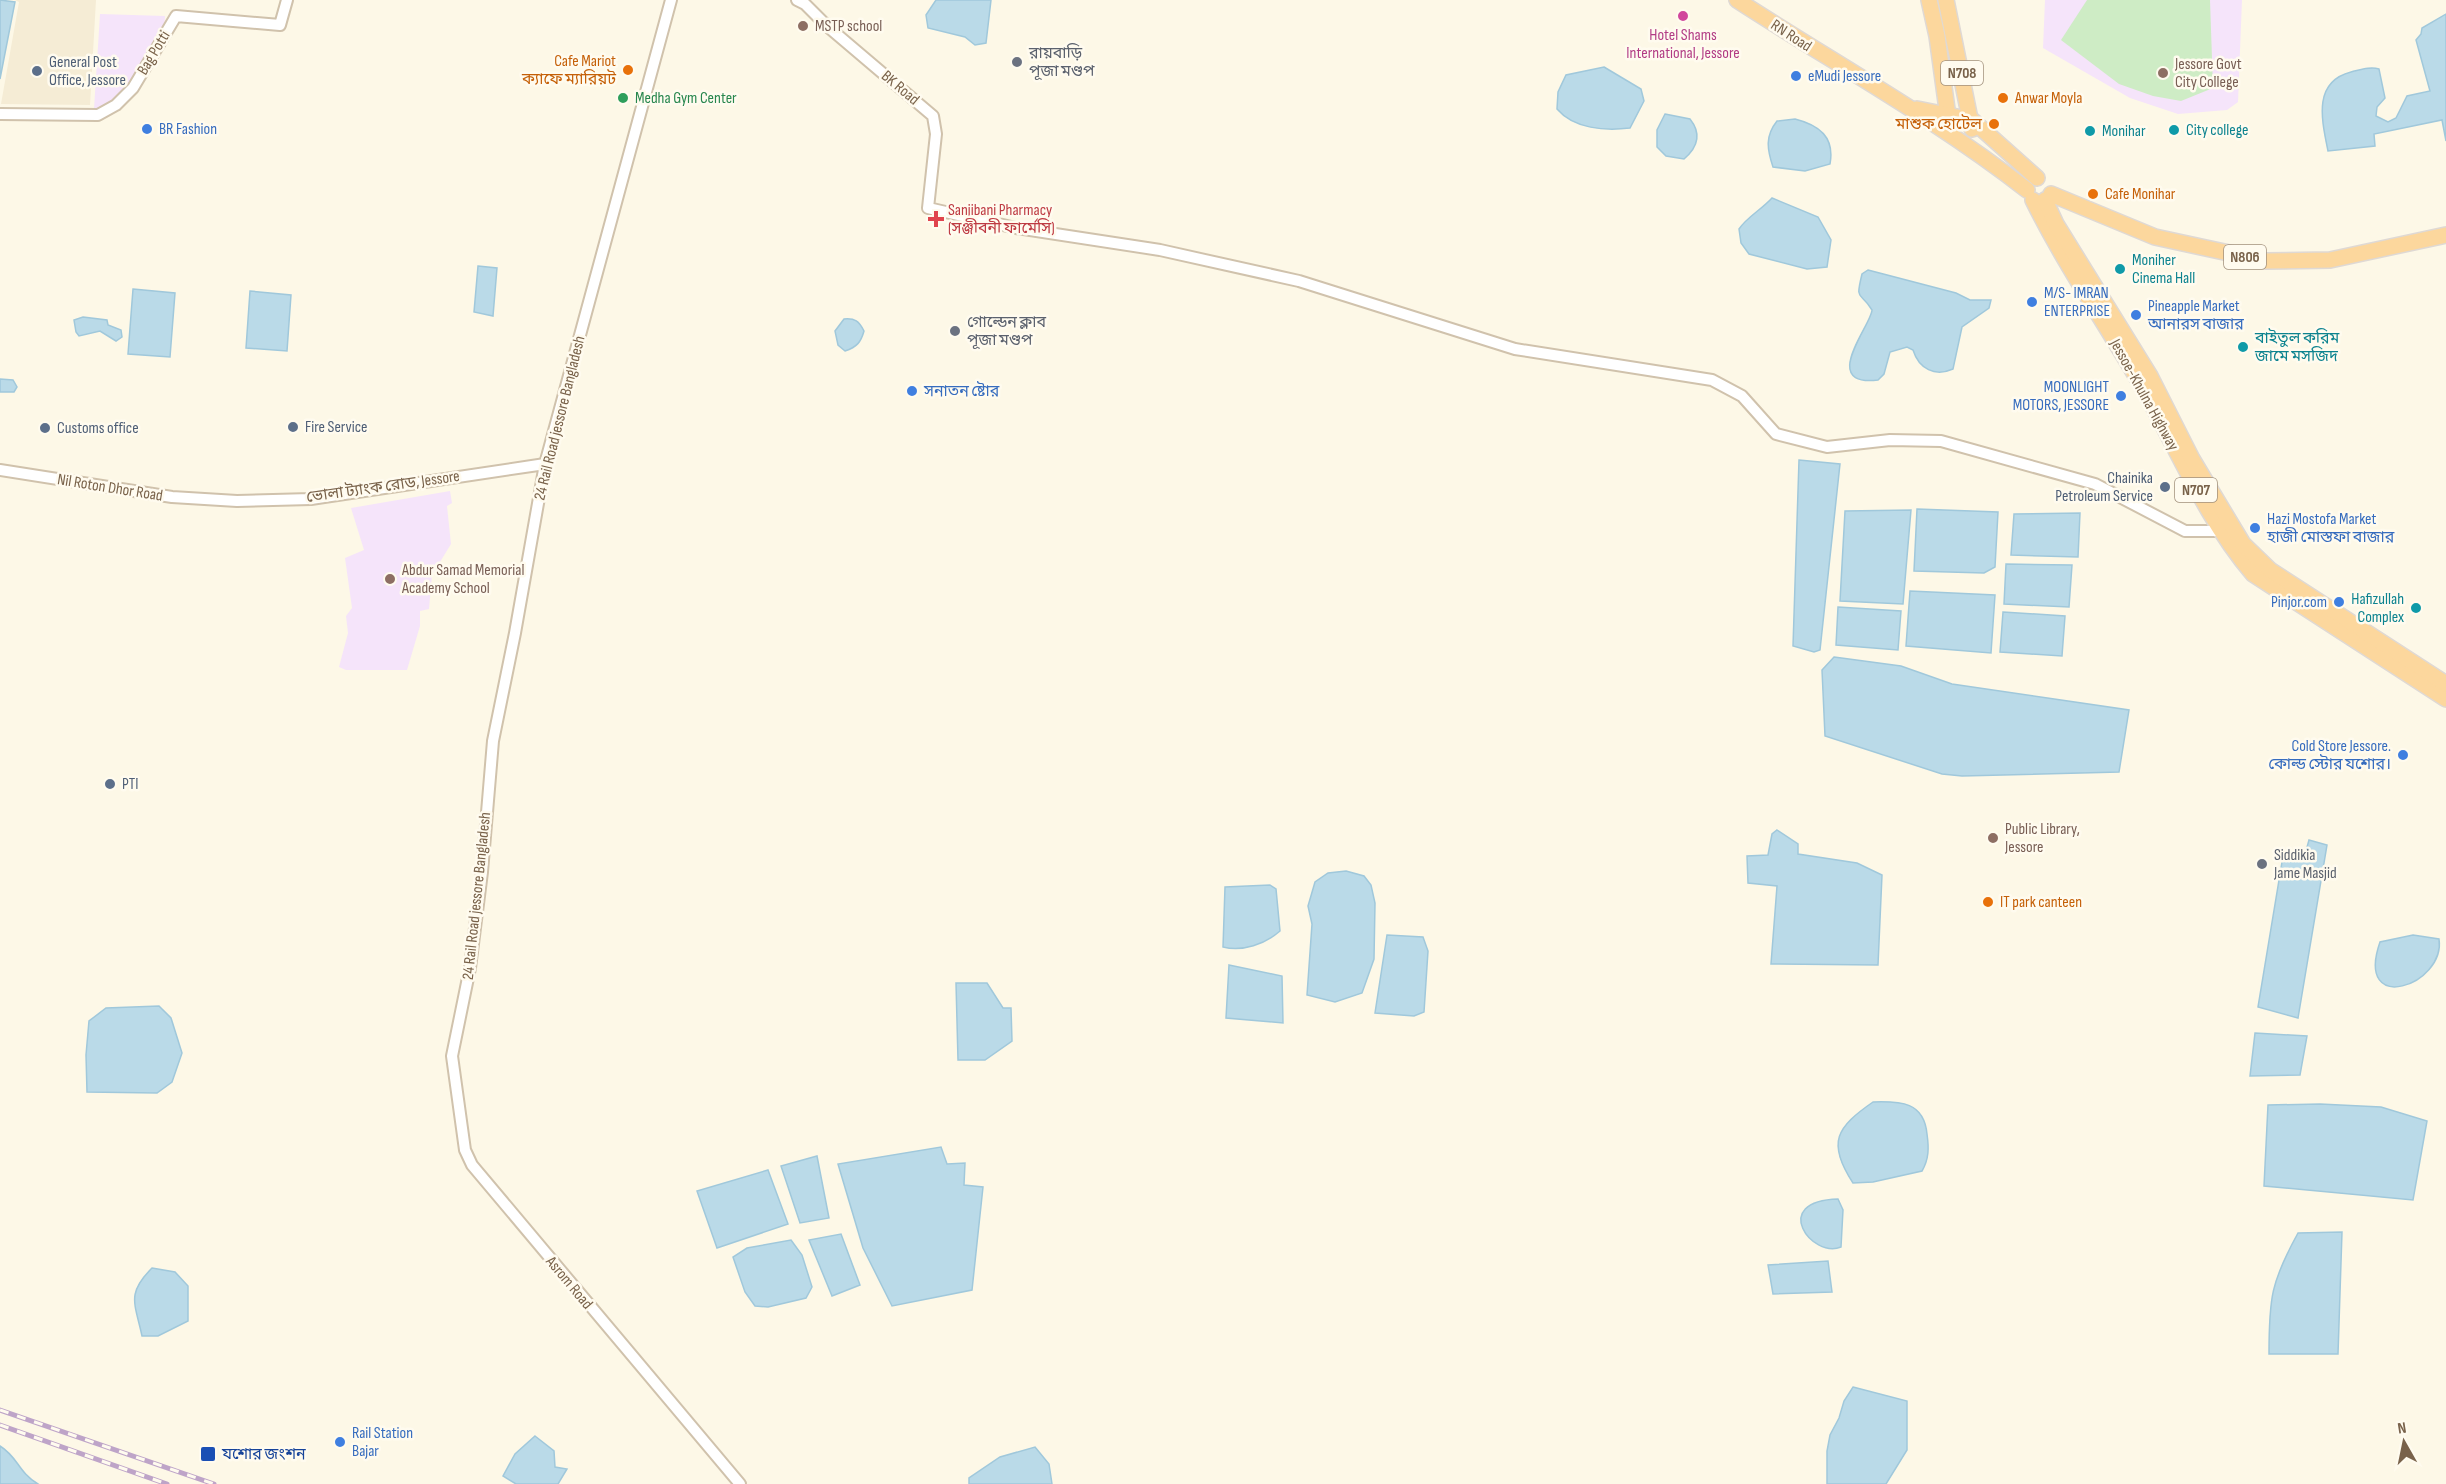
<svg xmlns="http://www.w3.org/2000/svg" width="2446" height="1484" font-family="'Sofia Sans Condensed','Noto Sans Bengali',sans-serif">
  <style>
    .residential { fill: #f5ecd5 }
    .education { fill: #f5e4fa }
    .green { fill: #ceecc5 }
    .water { fill: #badae8; stroke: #a0c8db; stroke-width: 1.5 }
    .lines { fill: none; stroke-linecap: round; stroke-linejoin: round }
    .tertiary-casing { stroke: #d0c2ac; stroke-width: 14 }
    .trunk-casing { stroke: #dfd9d4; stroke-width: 18 }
    .tertiary { stroke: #fff; stroke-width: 10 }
    .trunk { stroke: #fcd79d; stroke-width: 15 }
    .rail-casing { stroke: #bea4c8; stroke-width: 5 }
    .rail { stroke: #fffbef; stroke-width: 3; stroke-dasharray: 9; stroke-linecap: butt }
    .hotel-dot { fill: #d1479c; stroke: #fffbef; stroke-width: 2 }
    .education-dot { fill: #8d6e63; stroke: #fffbef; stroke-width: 2 }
    .worship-dot { fill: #6b7280; stroke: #fffbef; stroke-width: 2 }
    .food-dot { fill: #e8710a; stroke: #fffbef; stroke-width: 2 }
    .service-dot { fill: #5c6f8a; stroke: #fffbef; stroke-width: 2 }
    .shop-dot { fill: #3f7fe0; stroke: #fffbef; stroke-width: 2 }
    .leisure-dot { fill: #2e9e5b; stroke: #fffbef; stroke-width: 2 }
    .culture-dot { fill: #0f9aa8; stroke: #fffbef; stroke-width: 2 }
    .health-dot { fill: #e0444e; stroke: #fffbef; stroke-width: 2 }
    .transit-dot { fill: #1a4fb4; stroke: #fffbef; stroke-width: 2 }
    .labels { text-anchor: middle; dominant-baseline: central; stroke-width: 5; stroke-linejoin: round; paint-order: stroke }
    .shield { fill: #fffbef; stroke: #a1907c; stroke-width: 1.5 }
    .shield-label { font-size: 15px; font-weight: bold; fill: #79624a }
    .education-label { font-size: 16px; fill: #785e54; stroke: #fffbef; text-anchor: start }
    .hotel-label { font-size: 16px; fill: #b23c85; stroke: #fffbef }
    .street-label { font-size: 16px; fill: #79624a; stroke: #fffbef }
    .worship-label { font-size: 16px; fill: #5b616d; stroke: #fffbef; text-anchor: start }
    .food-label { font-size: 16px; fill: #c56008; stroke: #fffbef; text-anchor: start }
    .service-label { font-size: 16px; fill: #4e5e75; stroke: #fffbef; text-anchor: start }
    .shop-label { font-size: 16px; fill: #366cbe; stroke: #fffbef; text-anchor: start }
    .leisure-label { font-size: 16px; fill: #27864d; stroke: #fffbef; text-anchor: start }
    .culture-label { font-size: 16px; fill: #0d838f; stroke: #fffbef; text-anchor: start }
    .health-label { font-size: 16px; fill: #be3a42; stroke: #fffbef; text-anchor: start }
    .transit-label { font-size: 16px; fill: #164399; stroke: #fffbef; text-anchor: start }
  </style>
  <rect width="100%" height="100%" fill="#fdf8e7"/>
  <path class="residential" d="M15,0H96L90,105L1,104L19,2Z"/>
  <g class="education">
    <path d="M2045,0H2242L2238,102L2227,110L2178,114L2130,98L2043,48Z"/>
    <path d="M100,14L165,16L164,32L130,86L109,106L94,109Z"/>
    <path d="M450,491L452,503L447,506L451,544L432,575L429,609L420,611V626L407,670H346L339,667L348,633L346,616L352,608L345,558L364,550L351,508Z"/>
  </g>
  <path class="green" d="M2087,0H2210L2213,88L2181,101L2153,96L2119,84L2061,40Z"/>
  <g class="water">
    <path d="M0,0L15,2L0,79Z"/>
    <path d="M936,0H991L986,43L975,45L965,37L928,28L926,15Z"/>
    <path d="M2446,14V141L2442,120L2374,134L2375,146L2328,151C2322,121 2312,82 2351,72C2360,70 2370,66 2379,69L2385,98L2377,107L2376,116L2388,122L2396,118L2407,96L2430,91L2416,40L2421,34L2422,28Z"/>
    <path d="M1604,67L1641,89L1644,101L1630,128C1605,131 1574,129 1557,109L1558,92L1566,75Z"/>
    <path d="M1665,114L1690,119C1702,134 1698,147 1684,159L1666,156L1657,147V130Z"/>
    <path d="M1795,119C1819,125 1835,137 1830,164L1805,171L1773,167C1767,149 1765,136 1777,121Z"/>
    <path d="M1772,198L1818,217L1831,240L1827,267L1807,269L1749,254L1741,243L1739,229C1747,217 1761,210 1772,198Z"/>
    <path d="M478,266L497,268L493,316L474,312Z"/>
    <path d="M1868,270L1956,293L1970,300H1991L1989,308L1962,327L1953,369C1935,377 1919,369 1913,350L1907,347L1890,352L1884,374L1878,380C1818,387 1872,324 1872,310C1860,290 1855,303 1862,274Z"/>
    <path d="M133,289L175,293L170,357L128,354Z"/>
    <path d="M250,291L291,295L287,351L246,348Z"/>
    <path d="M83,317L107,320L108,325L121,330L122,337L116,341L100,331L79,336L76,332L74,320Z"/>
    <path d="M844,319C855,318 859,321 864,331C861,342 857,347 845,351L838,345L835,331Z"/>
    <path d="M0,379L13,380L17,387L14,392H0Z"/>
    <path d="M1799,460L1840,464L1820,650L1814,652L1793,646Z"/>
    <path d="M1917,509L1998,512L1995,567L1984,573L1914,571Z"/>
    <path d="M1911,510L1903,604L1840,601L1845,511Z"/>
    <path d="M2080,513L2078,557L2011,555L2014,514Z"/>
    <path d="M2006,564L2072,565L2069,607L2004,604Z"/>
    <path d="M1910,591L1995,595L1991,653L1906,646Z"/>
    <path d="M1838,607L1901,611L1898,650L1836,645Z"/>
    <path d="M2003,612L2065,616L2062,656L2000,652Z"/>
    <path d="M1834,657L1901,666L1952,684L2129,710L2119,772L1962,776L1942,774L1825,736L1822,670Z"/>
    <path d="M1777,830L1798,844V854L1857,863L1882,875L1878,965L1771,964L1777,886L1748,883L1747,856L1768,855L1772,834Z"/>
    <path d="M2309,840L2327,845L2298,1018L2258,1007L2283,856L2304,858Z"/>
    <path d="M1346,871L1364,876L1371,885L1375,903L1374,959L1362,993L1335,1002L1307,995L1312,924L1308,906L1315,882L1328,873Z"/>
    <path d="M1270,885L1276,889L1280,931C1265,944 1243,952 1223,947L1225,887Z"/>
    <path d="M1387,935L1423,937L1428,951L1424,1012L1414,1016L1375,1013Z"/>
    <path d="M2413,935L2439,939C2446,985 2354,1017 2380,942Z"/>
    <path d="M1229,965L1282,976L1283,1023L1226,1018Z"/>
    <path d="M956,983H987L1003,1008H1011L1012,1041L985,1060H958Z"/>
    <path d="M159,1006L171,1018L182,1053L172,1082L157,1093L87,1092L86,1055L89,1021L106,1008Z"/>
    <path d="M2255,1033L2307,1036L2300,1075L2250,1076Z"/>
    <path d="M1873,1102C1901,1101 1924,1102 1927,1134C1929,1148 1929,1159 1922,1171L1873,1182L1853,1183C1826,1142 1837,1127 1873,1102Z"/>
    <path d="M2320,1104L2381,1107L2427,1121L2413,1200L2264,1186L2268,1105Z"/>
    <path d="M941,1147L947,1164L965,1163L964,1185L983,1187L972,1290L892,1306L863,1248L838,1164Z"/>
    <path d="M817,1156L829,1218L800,1223L781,1166Z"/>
    <path d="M768,1170L788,1224L717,1248L697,1191Z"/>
    <path d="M1838,1199L1843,1210L1841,1247C1812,1259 1769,1201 1838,1199Z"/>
    <path d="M2342,1232L2338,1354H2269C2269,1298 2271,1282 2298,1233Z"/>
    <path d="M841,1234L860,1285L832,1296L809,1240Z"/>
    <path d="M791,1240L802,1255L812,1287L806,1298L768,1307L755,1306L745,1292L733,1257L747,1248Z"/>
    <path d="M1828,1261L1832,1292L1773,1294L1768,1265Z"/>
    <path d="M152,1268L175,1272L188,1286V1321L158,1336H142C135,1303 126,1294 152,1268Z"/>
    <path d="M1853,1387L1907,1401V1450L1886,1484H1827V1451L1830,1435L1839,1418L1844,1401Z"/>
    <path d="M535,1436L554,1451L555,1467L567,1469L558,1484H516L503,1476L515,1454Z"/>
    <path d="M0,1446C18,1457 18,1472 38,1484H0Z"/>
    <path d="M1035,1447L1049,1464L1052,1484H969V1478L1000,1457Z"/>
  </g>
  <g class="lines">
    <g class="tertiary-casing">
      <g id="tertiary">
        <path d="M671,0L545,464L515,633L493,741L482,872L470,968L452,1056L465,1150L472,1165L740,1484"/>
        <path d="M797,0L805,4L827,26L933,116L936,134L928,208L1016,228L1160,250L1299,281L1515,349L1712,380L1742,396L1776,434L1827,447L1890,440L1941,441L2095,484L2185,531H2226"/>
        <path d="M0,114L98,115L116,105L133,88L176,16L280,25L287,0"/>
        <path d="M0,470L172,497L237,501L311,499L545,464"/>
      </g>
    </g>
    <g class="trunk-casing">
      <g id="trunk">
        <path d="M1737,0C1834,63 1936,119 2027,190"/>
        <path d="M1929,0L1937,36L1949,124"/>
        <path d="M1946,0L1972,129"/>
        <path d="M1917,109L1972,120L2037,178"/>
        <path d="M2051,194L2155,237L2266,261L2330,260L2446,235"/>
        <path d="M2033,200C2064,263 2104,321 2139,381C2177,447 2204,516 2253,574L2446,699"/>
        <path d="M2045,200L2056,224L2150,376L2192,459L2243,544L2270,570L2446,684"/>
      </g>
    </g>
    <use href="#tertiary" class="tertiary"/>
    <use href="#trunk" class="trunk"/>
    <g class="rail-casing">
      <g id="rail">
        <path d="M0,1410L214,1484"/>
        <path d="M0,1425L167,1484"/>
      </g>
    </g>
    <use href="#rail" class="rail"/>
  </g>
  <circle class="hotel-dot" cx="1683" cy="16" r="6"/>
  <g class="education-dot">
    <circle cx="803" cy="26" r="6"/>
    <circle cx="2163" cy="73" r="6"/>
    <circle cx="390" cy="579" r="6"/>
    <circle cx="1993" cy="838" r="6"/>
  </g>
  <g class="worship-dot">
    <circle cx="1017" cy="62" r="6"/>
    <circle cx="955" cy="331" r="6"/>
    <circle cx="2262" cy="864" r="6"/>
  </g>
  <g class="food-dot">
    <circle cx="628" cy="70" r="6"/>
    <circle cx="2003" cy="98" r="6"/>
    <circle cx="1994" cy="124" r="6"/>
    <circle cx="2093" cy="194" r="6"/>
    <circle cx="1988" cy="902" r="6"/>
  </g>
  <g class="service-dot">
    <circle cx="37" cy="71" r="6"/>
    <circle cx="293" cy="427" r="6"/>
    <circle cx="45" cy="428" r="6"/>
    <circle cx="2165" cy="487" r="6"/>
    <circle cx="110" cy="784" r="6"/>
  </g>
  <g class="shop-dot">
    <circle cx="1796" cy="76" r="6"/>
    <circle cx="147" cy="129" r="6"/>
    <circle cx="2032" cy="302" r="6"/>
    <circle cx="2136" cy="315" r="6"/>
    <circle cx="912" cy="391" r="6"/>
    <circle cx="2121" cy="396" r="6"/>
    <circle cx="2255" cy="528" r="6"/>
    <circle cx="2339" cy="602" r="6"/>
    <circle cx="2403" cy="755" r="6"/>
    <circle cx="340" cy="1442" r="6"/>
  </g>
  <circle class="leisure-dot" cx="623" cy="98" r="6"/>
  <g class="culture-dot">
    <circle cx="2174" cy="130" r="6"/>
    <circle cx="2090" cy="131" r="6"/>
    <circle cx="2120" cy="269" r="6"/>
    <circle cx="2243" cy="347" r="6"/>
    <circle cx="2416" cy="608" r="6"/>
  </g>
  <path class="health-dot" d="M933 210h6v6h6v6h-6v6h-6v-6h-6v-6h6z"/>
  <rect class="transit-dot" x="200" y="1446" width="16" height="16" rx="3"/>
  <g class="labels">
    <g class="shield">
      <rect x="1941" y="61" width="42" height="24" rx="4.5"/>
      <rect x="2224" y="245" width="42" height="24" rx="4.5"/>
      <rect x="2175" y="478" width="42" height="24" rx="4.5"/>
    </g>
    <g class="shield-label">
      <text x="1962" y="73">N708</text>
      <text x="2245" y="257">N806</text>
      <text x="2196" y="490">N707</text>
    </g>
    <g class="education-label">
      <text x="815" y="26">MSTP school</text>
      <text x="2175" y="64">Jessore Govt<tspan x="2175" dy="18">City College</tspan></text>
      <text x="402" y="570">Abdur Samad Memorial<tspan x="402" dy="18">Academy School</tspan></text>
      <text x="2005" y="829">Public Library,<tspan x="2005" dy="18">Jessore</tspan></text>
    </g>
    <g class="hotel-label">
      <text x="1683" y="35">Hotel Shams<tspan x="1683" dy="18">International, Jessore</tspan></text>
    </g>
    <g class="street-label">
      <text transform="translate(1791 36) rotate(33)">RN Road</text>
      <text transform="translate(154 53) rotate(-59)">Bag Potti</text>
      <text transform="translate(900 88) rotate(40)">BK Road</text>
      <text transform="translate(2144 395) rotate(61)">Jessoe-Khulna Highway</text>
      <text transform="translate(560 418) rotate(-76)">24 Rail Road jessore Bangladesh</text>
      <text transform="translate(383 487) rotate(-8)">ভোলা ট্যাংক রোড, Jessore</text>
      <text transform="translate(110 488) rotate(9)">Nil Roton Dhor Road</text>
      <text transform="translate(477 896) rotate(-84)">24 Rail Road jessore Bangladesh</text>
      <text transform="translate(569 1283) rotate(50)">Asrom Road</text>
    </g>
    <g class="worship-label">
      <text x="1029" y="53">রায়বাড়ি<tspan x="1029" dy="18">পূজা মণ্ডপ</tspan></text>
      <text x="967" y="322">গোল্ডেন ক্লাব<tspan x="967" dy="18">পূজা মণ্ডপ</tspan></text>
      <text x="2274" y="855">Siddikia<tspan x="2274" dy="18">Jame Masjid</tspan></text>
    </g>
    <g class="food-label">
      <text x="616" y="61" text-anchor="end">Cafe Mariot<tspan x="616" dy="18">ক্যাফে ম্যারিয়ট</tspan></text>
      <text x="2015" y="98">Anwar Moyla</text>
      <text x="1982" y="124" text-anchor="end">মাশুক হোটেল</text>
      <text x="2105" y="194">Cafe Monihar</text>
      <text x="2000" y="902">IT park canteen</text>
    </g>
    <g class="service-label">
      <text x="49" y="62">General Post<tspan x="49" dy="18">Office, Jessore</tspan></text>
      <text x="305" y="427">Fire Service</text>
      <text x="57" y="428">Customs office</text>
      <text x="2153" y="478" text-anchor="end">Chainika<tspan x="2153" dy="18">Petroleum Service</tspan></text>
      <text x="122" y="784">PTI</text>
    </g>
    <g class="shop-label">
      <text x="1808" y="76">eMudi Jessore</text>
      <text x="159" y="129">BR Fashion</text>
      <text x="2044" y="293">M/S- IMRAN<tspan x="2044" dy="18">ENTERPRISE</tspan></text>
      <text x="2148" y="306">Pineapple Market<tspan x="2148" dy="18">আনারস বাজার</tspan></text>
      <text x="2109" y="387" text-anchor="end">MOONLIGHT<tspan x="2109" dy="18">MOTORS, JESSORE</tspan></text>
      <text x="924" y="391">সনাতন ষ্টোর</text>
      <text x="2267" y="519">Hazi Mostofa Market<tspan x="2267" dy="18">হাজী মোস্তফা বাজার</tspan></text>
      <text x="2327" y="602" text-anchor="end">Pinjor.com</text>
      <text x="2391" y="746" text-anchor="end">Cold Store Jessore.<tspan x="2391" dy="18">কোল্ড স্টোর যশোর।</tspan></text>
      <text x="352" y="1433">Rail Station<tspan x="352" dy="18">Bajar</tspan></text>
    </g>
    <g class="leisure-label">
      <text x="635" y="98">Medha Gym Center</text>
    </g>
    <g class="culture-label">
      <text x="2186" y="130">City college</text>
      <text x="2102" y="131">Monihar</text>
      <text x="2132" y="260">Moniher<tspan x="2132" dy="18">Cinema Hall</tspan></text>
      <text x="2255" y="338">বাইতুল করিম<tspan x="2255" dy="18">জামে মসজিদ</tspan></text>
      <text x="2404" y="599" text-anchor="end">Hafizullah<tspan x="2404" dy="18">Complex</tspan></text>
    </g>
    <g class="health-label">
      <text x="948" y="210">Sanjibani Pharmacy<tspan x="948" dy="18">(সঞ্জীবনী ফার্মেসি)</tspan></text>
    </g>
    <g class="transit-label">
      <text x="222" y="1454">যশোর জংশন</text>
    </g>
  </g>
  <g transform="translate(2404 1442) rotate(351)" stroke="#fffbef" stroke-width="4.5" paint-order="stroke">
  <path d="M0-4.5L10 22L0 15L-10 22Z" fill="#79624a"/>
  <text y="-9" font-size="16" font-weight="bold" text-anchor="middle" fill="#79624a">N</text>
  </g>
</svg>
